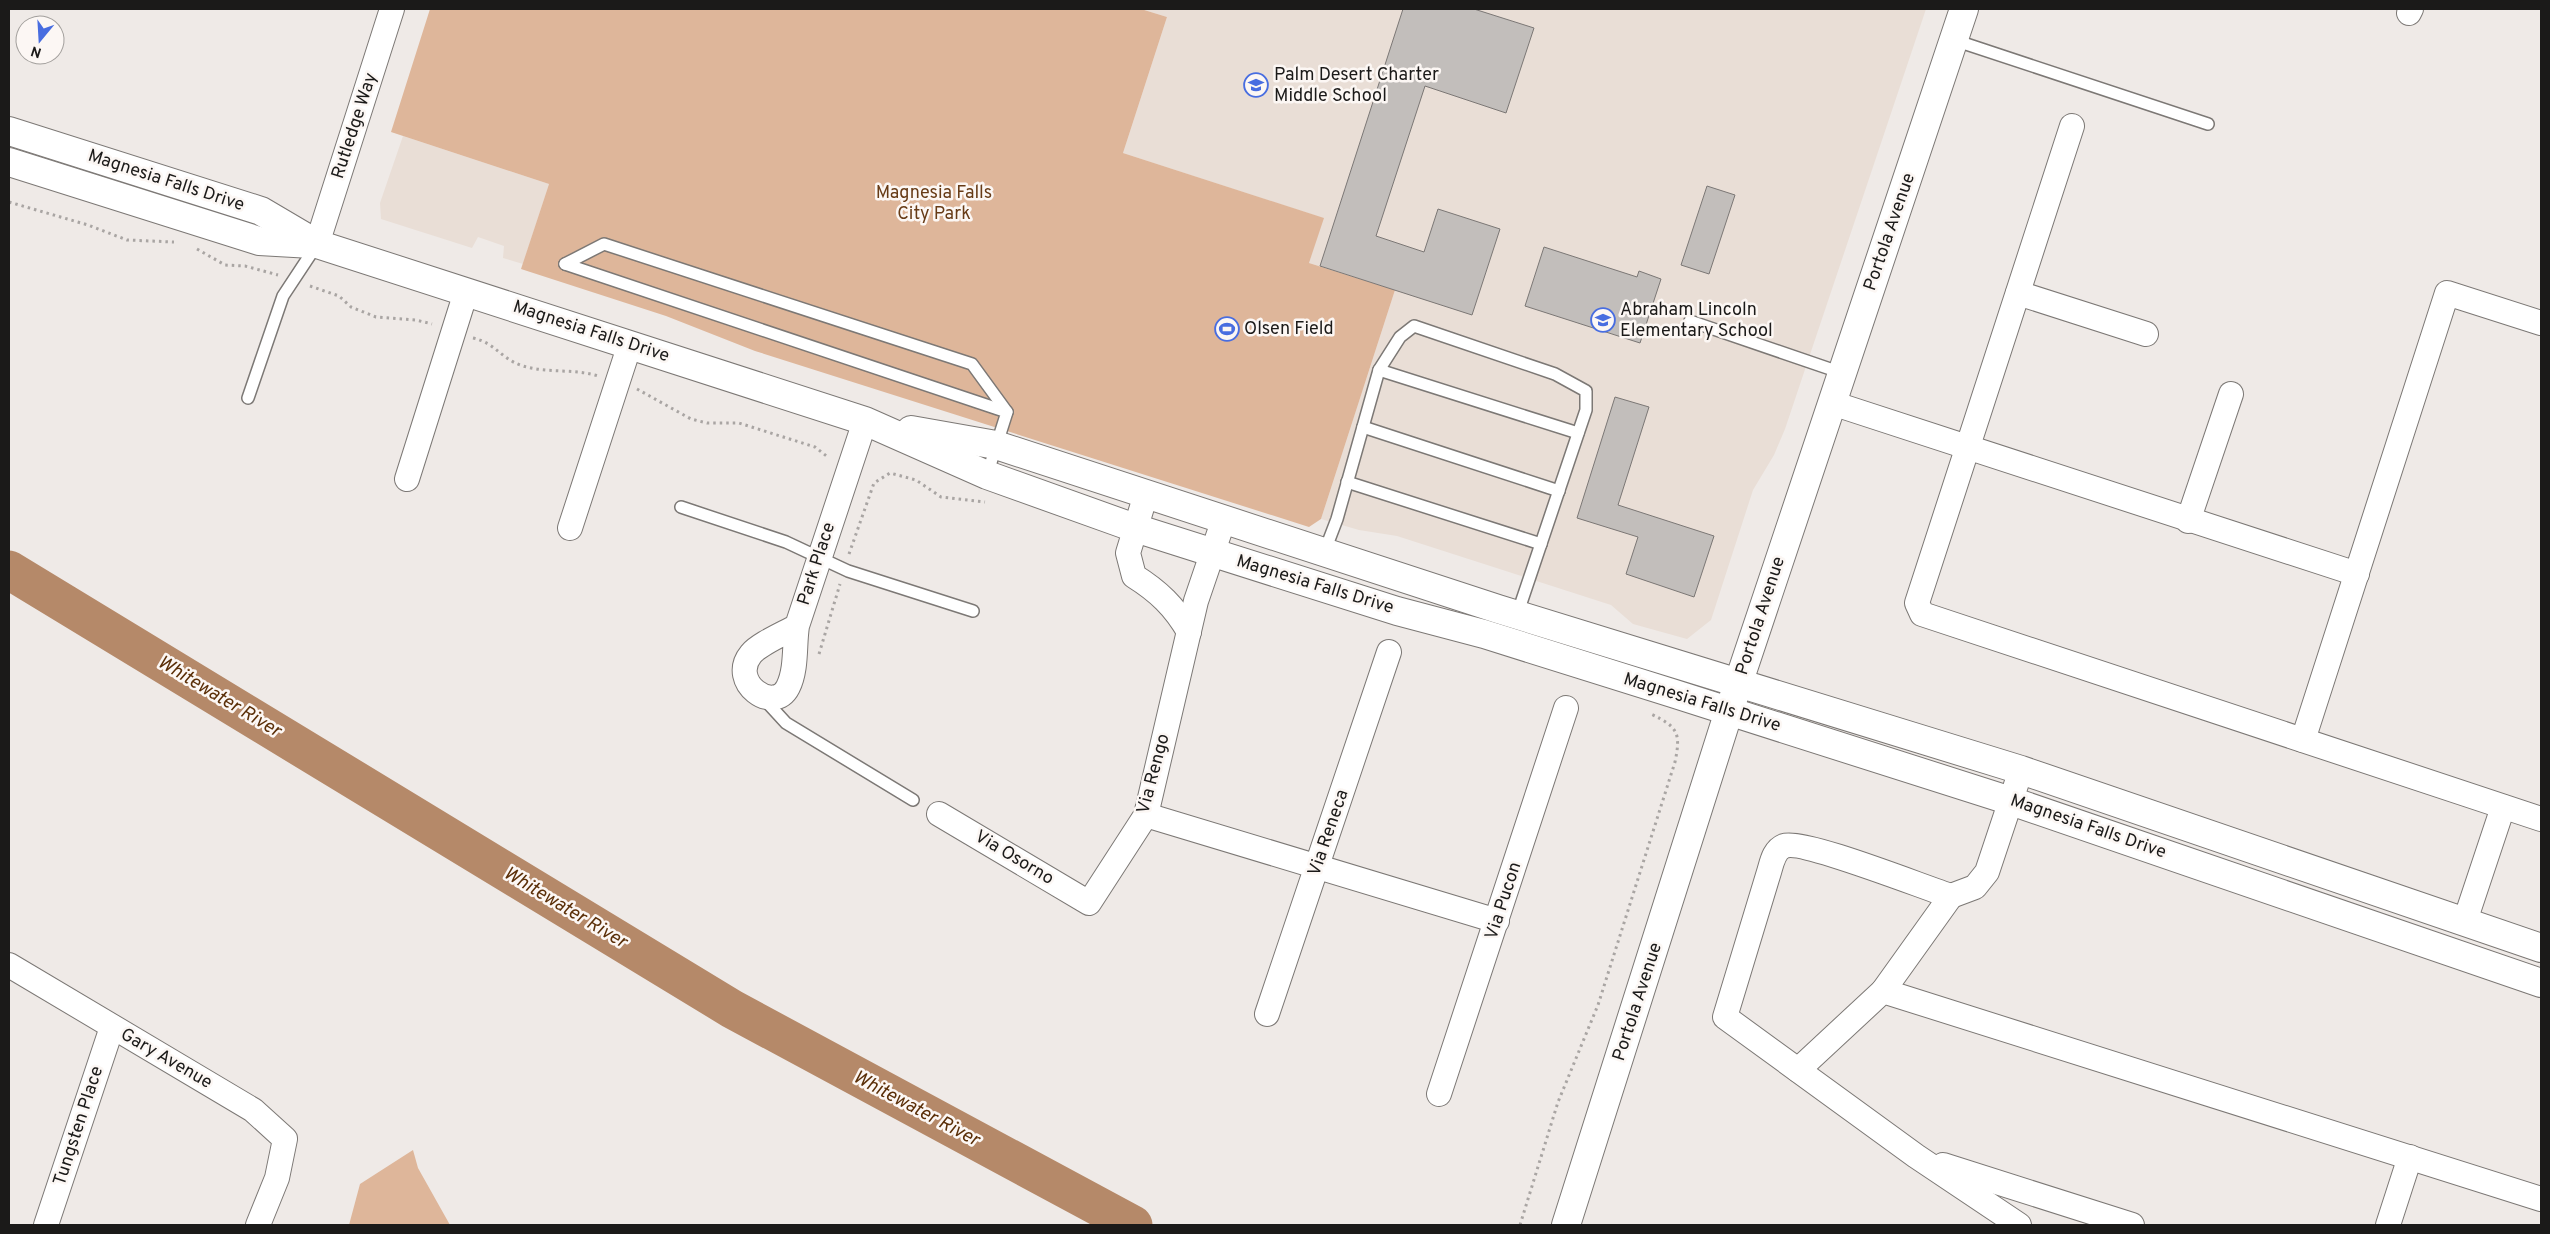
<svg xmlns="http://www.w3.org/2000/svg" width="2550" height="1234" font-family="Overpass,sans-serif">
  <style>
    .built { fill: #e9ded6 }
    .green { fill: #deb69a }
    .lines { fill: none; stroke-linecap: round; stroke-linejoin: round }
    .river { stroke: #b58969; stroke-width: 39 }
    .building { fill: #c2bebb; stroke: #7b7775 }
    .lane-casing { stroke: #7c7875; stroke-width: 14 }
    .street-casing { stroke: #7c7875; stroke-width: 26 }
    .secondary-casing { stroke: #7c7875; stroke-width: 30 }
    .path { stroke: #a9a5a3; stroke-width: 3; stroke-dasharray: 2.5 4; stroke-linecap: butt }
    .lane { stroke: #fff; stroke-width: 11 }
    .street { stroke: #fff; stroke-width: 24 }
    .secondary { stroke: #fff; stroke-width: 28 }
    .labels { text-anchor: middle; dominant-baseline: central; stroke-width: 5; stroke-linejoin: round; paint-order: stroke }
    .poi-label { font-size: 18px; fill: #1b1a19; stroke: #fcf7f4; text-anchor: start }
    .street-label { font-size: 18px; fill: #1b1a19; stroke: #fcf7f4 }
    .park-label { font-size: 18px; fill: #673b16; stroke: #fcf7f4 }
    .water-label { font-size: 19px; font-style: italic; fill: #5b2f08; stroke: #fcf7f4 }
  </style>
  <rect width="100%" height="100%" fill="#efeae7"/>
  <g class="built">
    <path d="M1141,9H1926L1785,429L1774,455L1753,490L1711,620L1687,639L1633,624L1611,605L1397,536L1359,530L1321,519L1395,290L1309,263L1323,218L1123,153L1167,17Z"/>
    <path d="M403,136L549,184L523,264L503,258L504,246L478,237L472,248L381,219L380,203Z"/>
  </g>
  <g class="green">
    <path d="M430,9H1141L1167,17L1123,153L1324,218L1309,263L1395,290L1321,519L1309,527L755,351L666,316L521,269L549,184L391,132Z"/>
    <path d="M413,1150L418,1168L450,1225H349L360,1184Z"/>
  </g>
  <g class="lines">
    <path class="river" d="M9,570L732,1009L1133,1225"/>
  </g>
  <g class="building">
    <path d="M1403,9H1474L1534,28L1506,113L1425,86L1376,236L1424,252L1438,209L1500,229L1472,315L1320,266Z"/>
    <path d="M1707,186L1735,195L1709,274L1681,265Z"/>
    <path d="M1544,247L1637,277L1639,271L1661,279L1640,343L1525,306Z"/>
    <path d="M1615,397L1649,407L1618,505L1714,536L1694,597L1626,574L1638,537L1577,518Z"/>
  </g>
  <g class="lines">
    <g class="lane-casing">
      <g id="lane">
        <path d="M1954,40L2208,124"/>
        <path d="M565,264L1007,412L987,475"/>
        <path d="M565,264L604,244L972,364L1007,412"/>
        <path d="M1690,321L1842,373"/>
        <path d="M1379,370L1578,433"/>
        <path d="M248,398L283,296L316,246"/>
        <path d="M1363,427L1559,491"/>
        <path d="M1347,482L1541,544"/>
        <path d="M681,507L786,542L848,571L973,611"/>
        <path d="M1324,553L1337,519L1379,370L1400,337L1414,326L1555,374L1586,391V410L1517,615"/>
        <path d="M764,699L786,723L913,800"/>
      </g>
    </g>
    <g class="street-casing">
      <g id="street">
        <path d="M2409,13L2411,9"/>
        <path d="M2072,126L1917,603L1922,614L2541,819"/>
        <path d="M317,244L392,9"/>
        <path d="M2018,293L2146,334"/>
        <path d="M1832,403L2357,574"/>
        <path d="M407,479L466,292"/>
        <path d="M1146,494L1128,553L1134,576C1158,591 1175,607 1189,632"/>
        <path d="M2188,521L2231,394"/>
        <path d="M570,528L630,344"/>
        <path d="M797,626C794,644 797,669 788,687C774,715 728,682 751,654C759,644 785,633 797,626L865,421"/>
        <path d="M2303,740L2447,293L2541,323"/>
        <path d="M939,814L1089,903L1146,815L1196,601L1224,519"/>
        <path d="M1146,815L1497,921"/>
        <path d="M1951,896L1975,887L1987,872L2021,770"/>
        <path d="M2465,921L2503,807"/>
        <path d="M9,965L253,1110L285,1139L277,1178L258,1225"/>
        <path d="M1883,991L1951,896C1925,888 1803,839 1784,846C1774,850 1772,862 1769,872L1725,1017L1916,1156L2019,1225"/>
        <path d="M1267,1014L1389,652"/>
        <path d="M1798,1070L1883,991L2541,1199"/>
        <path d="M1439,1094L1566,708"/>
        <path d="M1943,1165L2132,1225"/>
        <path d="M46,1225L112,1027"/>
        <path d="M2388,1225L2410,1157"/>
      </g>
    </g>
    <g class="secondary-casing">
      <g id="secondary">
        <path d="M9,131L261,211L317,244L865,421L987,475L1135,528L1397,611L1484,634L1672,693L2011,801L2541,983"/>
        <path d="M9,162L259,241L312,244"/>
        <path d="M911,430L996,445L1498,609L2021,770L2541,948"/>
        <path d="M1566,1225L1729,711L1964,9"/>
      </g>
    </g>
    <g class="path">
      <path d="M9,202L88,225L127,240L174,242"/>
      <path d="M197,249L225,265L245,266L278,275"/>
      <path d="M310,286L339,296L351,307L376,317L416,320L432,324"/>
      <path d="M473,338C495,343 501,358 520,365C545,374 573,368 598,376"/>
      <path d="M637,389L691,419L707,423H739L815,447L829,458"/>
      <path d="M849,554L874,483L890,473L916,480L941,497L985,502"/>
      <path d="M819,654L840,584"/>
      <path d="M1520,1225L1558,1102L1598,1005L1675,762C1681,733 1678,727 1651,714"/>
    </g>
    <use href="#lane" class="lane"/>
    <use href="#street" class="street"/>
    <use href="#secondary" class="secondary"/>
  </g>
  <defs>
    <g id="school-ring" transform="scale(1.25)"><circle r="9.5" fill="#fcf7f4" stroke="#486de0" stroke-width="1.5"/><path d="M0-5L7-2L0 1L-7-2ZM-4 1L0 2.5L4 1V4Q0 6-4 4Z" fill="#486de0"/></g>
    <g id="stadium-ring" transform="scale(1.25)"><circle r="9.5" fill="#fcf7f4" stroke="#486de0" stroke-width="1.5"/><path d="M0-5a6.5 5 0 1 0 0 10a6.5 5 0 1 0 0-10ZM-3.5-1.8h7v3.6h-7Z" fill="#486de0"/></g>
  </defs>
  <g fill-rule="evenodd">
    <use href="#school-ring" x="1256" y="85"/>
    <use href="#school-ring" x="1603" y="320"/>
    <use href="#stadium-ring" x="1227" y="329"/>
  </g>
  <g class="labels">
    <g class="poi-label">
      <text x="1274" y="75">Palm Desert Charter<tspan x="1274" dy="21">Middle School</tspan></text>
      <text x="1620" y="310">Abraham Lincoln<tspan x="1620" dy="21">Elementary School</tspan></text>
      <text x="1244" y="329">Olsen Field</text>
    </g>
    <g class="street-label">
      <text transform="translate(355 126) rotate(-72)">Rutledge Way</text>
      <text transform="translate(166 181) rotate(18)">Magnesia Falls Drive</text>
      <text transform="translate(1890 232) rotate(-71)">Portola Avenue</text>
      <text transform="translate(591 332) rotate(18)">Magnesia Falls Drive</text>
      <text transform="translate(817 564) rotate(-72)">Park Place</text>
      <text transform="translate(1315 585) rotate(17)">Magnesia Falls Drive</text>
      <text transform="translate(1761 616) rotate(-72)">Portola Avenue</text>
      <text transform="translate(1702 703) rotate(17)">Magnesia Falls Drive</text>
      <text transform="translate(1154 774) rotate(-75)">Via Rengo</text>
      <text transform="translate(2088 827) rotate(19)">Magnesia Falls Drive</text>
      <text transform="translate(1329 833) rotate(-71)">Via Reneca</text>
      <text transform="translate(1014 858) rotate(31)">Via Osorno</text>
      <text transform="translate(1504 901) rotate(-72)">Via Pucon</text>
      <text transform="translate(1638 1002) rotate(-72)">Portola Avenue</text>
      <text transform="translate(166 1059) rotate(30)">Gary Avenue</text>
      <text transform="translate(79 1126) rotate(-72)">Tungsten Place</text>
    </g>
    <g class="park-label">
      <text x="934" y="193">Magnesia Falls<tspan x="934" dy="21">City Park</tspan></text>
    </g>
    <g class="water-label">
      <text transform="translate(219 697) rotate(31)">Whitewater River</text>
      <text transform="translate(565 908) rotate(31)">Whitewater River</text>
      <text transform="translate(916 1109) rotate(28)">Whitewater River</text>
    </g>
  </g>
  <rect width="2550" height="1234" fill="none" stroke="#1b1a19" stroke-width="20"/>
  <g transform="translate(40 40) rotate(198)"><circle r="24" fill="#fcf7f4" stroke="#a29f9c"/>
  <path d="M0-4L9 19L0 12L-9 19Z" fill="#486de0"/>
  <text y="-8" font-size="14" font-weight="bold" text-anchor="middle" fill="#1b1a19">N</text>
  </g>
</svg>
